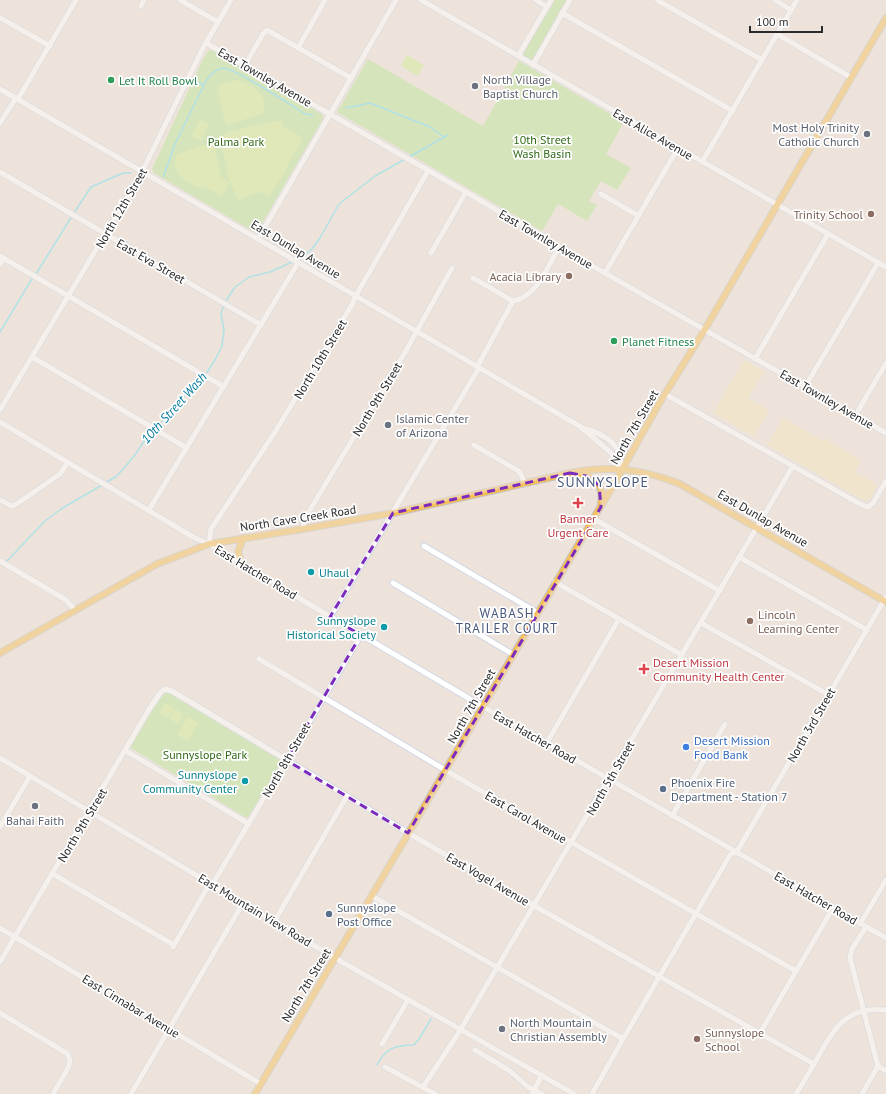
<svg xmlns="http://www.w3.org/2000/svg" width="886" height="1094" font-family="'PT Sans',sans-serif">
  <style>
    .green { fill: #b9e595 }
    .sand { fill: #f3e5bd }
    .pitch { fill: #d0ed90 }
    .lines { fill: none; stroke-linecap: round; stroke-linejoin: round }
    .stream { stroke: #6addf3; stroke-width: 1.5 }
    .minor-casing { stroke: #d0d6e3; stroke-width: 7 }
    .major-casing { stroke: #c3c3c3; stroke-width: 8 }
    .minor { stroke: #fff; stroke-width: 5 }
    .major { stroke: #f6bf57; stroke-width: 6 }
    .marked { fill: none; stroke: #7b2cbf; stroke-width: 3; stroke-dasharray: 8 5; stroke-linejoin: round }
    .leisure-dot { fill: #2e9e5b; stroke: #fff; stroke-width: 1.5 }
    .worship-dot { fill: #6b7280; stroke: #fff; stroke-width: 1.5 }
    .education-dot { fill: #8d6e63; stroke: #fff; stroke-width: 1.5 }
    .health-dot { fill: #e0444e; stroke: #fff; stroke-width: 1.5 }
    .culture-dot { fill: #0f9aa8; stroke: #fff; stroke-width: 1.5 }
    .shop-dot { fill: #3f7fe0; stroke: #fff; stroke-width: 1.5 }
    .service-dot { fill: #5c6f8a; stroke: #fff; stroke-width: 1.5 }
    .labels { text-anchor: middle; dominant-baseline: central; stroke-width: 3.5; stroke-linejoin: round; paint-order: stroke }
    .street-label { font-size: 12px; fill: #2a2a2a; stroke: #fff }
    .worship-label { font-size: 12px; fill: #5b616d; stroke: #fff; text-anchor: start }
    .leisure-label { font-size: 12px; fill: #27864d; stroke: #fff; text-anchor: start }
    .park-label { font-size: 12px; fill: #316917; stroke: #fff }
    .education-label { font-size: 12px; fill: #785e54; stroke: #fff; text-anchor: end }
    .health-label { font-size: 12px; fill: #be3a42; stroke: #fff }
    .culture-label { font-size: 12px; fill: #0d838f; stroke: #fff; text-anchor: end }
    .shop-label { font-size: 12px; fill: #366cbe; stroke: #fff; text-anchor: start }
    .service-label { font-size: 12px; fill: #4e5e75; stroke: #fff; text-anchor: start }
    .water-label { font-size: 13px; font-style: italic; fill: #087c9f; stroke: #fff }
    .neighbourhood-label { font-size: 13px; letter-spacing: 1px; fill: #48577c; stroke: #fff }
    .quarter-label { font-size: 14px; letter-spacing: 1px; fill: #48577c; stroke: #fff }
  </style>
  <rect width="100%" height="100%" fill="#ede3db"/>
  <g class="green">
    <path d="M554,0H567L532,62L522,56Z"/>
    <path d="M209,50H212L322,114L323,119L257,232H254L154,173L152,169L203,59Z"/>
    <path d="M368,59L483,126L519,61L624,122L606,154L631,168L617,190L601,181L589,201L597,205L587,221L558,204L542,231L337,112Z"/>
    <path d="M165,693H169L281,760V765L251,817H245L131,748V745L162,695Z"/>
  </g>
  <g class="sand">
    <path d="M744,360L765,371L748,398L769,410L754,437L713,413Z"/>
    <path d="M783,418L823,441L825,438L861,461L855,472L878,485L870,500L865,501L767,445Z"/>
  </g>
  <g class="pitch">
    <path d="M407,55L424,65L418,76L401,66Z"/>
    <path d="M237,80C252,85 269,93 263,113L229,125L225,123L217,88L223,83Z"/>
    <path d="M200,119L209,124L201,141L191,136Z"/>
    <path d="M281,120L283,126L288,129L286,133L289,130L303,138L288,164L283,176L277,184L269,197L261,192L253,194L238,200L226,172L228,171L220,140C221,138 221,137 223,135C230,130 263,124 272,122L273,121L275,122Z"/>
    <path d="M212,143L215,146L221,178L230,183L222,197C217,194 211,189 205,188C188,185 169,174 177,154Z"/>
    <path d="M165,703L174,708L168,718L159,713Z"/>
    <path d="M175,709L184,714L178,724L170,719Z"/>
    <path d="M188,717L198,723L188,741L177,735Z"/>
  </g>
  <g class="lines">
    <g class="stream">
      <path d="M190,79L204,85"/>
      <path d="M346,108L370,103L430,127L444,137"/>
      <path d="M163,177L173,150V148L206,81C209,76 217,68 223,68C234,68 293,106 305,114L313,115"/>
      <path d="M74,213L91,187L123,173H131"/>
      <path d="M296,260L302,257L312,249L320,238L339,204L375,176L448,135"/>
      <path d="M36,274L72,216"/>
      <path d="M0,332L33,277"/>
      <path d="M206,374L215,360L222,346L224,330L221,314L224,304L235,287L249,277L270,272L292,262"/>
      <path d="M155,427L164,420L174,406L203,377"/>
      <path d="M105,483L117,476L135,455L152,429"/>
      <path d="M6,562L45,521L61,509L102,485"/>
      <path d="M377,1065C386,1048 395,1045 414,1045L419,1039L431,1019"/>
    </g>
    <g class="minor-casing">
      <g id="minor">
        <path d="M180,0L218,22"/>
        <path d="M421,0L886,267"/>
        <path d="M536,0L547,7"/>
        <path d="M657,0L762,60"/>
        <path d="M775,0L791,10"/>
        <path d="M141,6L144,0"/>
        <path d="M562,13L733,111"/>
        <path d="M0,18L50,46"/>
        <path d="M777,34L852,78"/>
        <path d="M206,43L466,192L559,247L886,433"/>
        <path d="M298,48L325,0"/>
        <path d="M518,56L551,0"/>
        <path d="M245,65L263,34L267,30L351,78"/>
        <path d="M533,65L570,0"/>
        <path d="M0,89L581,427L611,453L623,469"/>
        <path d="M18,99L76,0"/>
        <path d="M0,123L16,98"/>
        <path d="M702,162L797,0"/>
        <path d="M0,172L261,325"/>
        <path d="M601,194L639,216"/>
        <path d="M258,239L396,0"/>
        <path d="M431,253L466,192"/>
        <path d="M0,256L224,387"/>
        <path d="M0,264L4,258"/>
        <path d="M605,273L678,148"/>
        <path d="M473,278L513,301"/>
        <path d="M32,357L187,448"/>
        <path d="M755,359L828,234"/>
        <path d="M477,367L513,301C537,297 548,266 559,247"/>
        <path d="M805,387L878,263"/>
        <path d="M665,394L860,504L868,507L873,503L886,481"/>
        <path d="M0,410L140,176L203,48L231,0"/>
        <path d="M855,416L886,363"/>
        <path d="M0,422L193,537L209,544L292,594L475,702L886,938"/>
        <path d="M582,428C594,431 610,437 617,449C619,454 620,460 622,465"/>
        <path d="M474,445L520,472L525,484"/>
        <path d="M0,500L12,506L18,503L60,474L68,462"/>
        <path d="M149,510L298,263"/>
        <path d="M594,519L720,591"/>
        <path d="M303,529L305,518L404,354L452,268"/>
        <path d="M209,544L211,529L275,432L353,303L355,297L428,171"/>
        <path d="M424,546L538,613"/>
        <path d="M739,557L867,630"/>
        <path d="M0,561L66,600L75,610"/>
        <path d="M555,582L682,655"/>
        <path d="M393,583L514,655"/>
        <path d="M330,617L479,368"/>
        <path d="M701,623L829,695"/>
        <path d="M259,659L457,777L796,971"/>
        <path d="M546,744L619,619"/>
        <path d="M126,751L249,824"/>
        <path d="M0,758L335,958L574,1094"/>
        <path d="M672,816L725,724"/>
        <path d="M0,827L30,776"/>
        <path d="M736,853L886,597"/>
        <path d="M53,874L174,945"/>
        <path d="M212,885L361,635"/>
        <path d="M372,896L623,1039"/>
        <path d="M274,922L347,796"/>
        <path d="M860,924L886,880"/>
        <path d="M866,927L852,949L850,958L878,1066L886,1071"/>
        <path d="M0,928L261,1084"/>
        <path d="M173,947L210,883"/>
        <path d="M0,962L148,711L160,693L165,689L172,691L408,833L533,905L814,1064"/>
        <path d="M0,1013L68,1054L70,1062L68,1068L53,1094"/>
        <path d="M760,1033L833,908"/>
        <path d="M382,1044L408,1000"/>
        <path d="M475,1050L510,1071L528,1087L542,1094"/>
        <path d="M385,1067L435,1094"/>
        <path d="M423,1087L456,1037L793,466"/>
        <path d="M131,1094L243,903"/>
        <path d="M532,1094L542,1075"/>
        <path d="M592,1094L623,1039L730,855L734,852"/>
        <path d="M796,1094C804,1082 811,1069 818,1057C835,1027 847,1006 886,1010"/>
        <path d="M862,1094L878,1066"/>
      </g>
    </g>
    <g class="major-casing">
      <g id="major">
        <path d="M575,473C594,476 605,484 601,504"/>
        <path d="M243,538L238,552L241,561L246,567"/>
        <path d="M0,653L157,564L209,544L303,529L393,513L570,473C610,465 642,469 680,484L886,602"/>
        <path d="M255,1094L614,484L660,402L705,329L886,18"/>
      </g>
    </g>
    <use href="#minor" class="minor"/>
    <use href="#major" class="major"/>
  </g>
  <path d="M0 0H886V1094H0ZM570,473L586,476L599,485L601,507L408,833L286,760L361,635L330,617L393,513Z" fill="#ede3db" fill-opacity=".55" fill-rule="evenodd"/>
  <path class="marked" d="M570,473L586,476L599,485L601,507L408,833L286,760L361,635L330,617L393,513Z"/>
  <g class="leisure-dot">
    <circle cx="111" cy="80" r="4"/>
    <circle cx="614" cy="341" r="4"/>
  </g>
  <g class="worship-dot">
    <circle cx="475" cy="86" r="4"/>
    <circle cx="867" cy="134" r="4"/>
    <circle cx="388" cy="425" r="4"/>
    <circle cx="35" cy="806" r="4"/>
    <circle cx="502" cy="1029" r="4"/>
  </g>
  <g class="education-dot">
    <circle cx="871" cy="214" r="4"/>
    <circle cx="569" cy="276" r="4"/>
    <circle cx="750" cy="621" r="4"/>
    <circle cx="697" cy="1039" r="4"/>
  </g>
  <g class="health-dot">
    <path d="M576 497h4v4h4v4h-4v4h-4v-4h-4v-4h4z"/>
    <path d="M642 663h4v4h4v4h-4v4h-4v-4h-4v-4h4z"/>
  </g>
  <g class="culture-dot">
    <circle cx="311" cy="572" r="4"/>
    <circle cx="384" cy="627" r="4"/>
    <circle cx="245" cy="781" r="4"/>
  </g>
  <circle class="shop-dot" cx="686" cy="747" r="4"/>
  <g class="service-dot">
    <circle cx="663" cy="789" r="4"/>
    <circle cx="329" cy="914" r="4"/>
  </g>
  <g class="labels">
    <g class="street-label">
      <text transform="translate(265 77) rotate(30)">East Townley Avenue</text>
      <text transform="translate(653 134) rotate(30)">East Alice Avenue</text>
      <text transform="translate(121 208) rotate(-60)">North 12th Street</text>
      <text transform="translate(546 239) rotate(30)">East Townley Avenue</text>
      <text transform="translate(296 249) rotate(31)">East Dunlap Avenue</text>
      <text transform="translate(151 261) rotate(30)">East Eva Street</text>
      <text transform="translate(320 359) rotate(-59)">North 10th Street</text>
      <text transform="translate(377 399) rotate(-59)">North 9th Street</text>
      <text transform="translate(827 399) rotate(30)">East Townley Avenue</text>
      <text transform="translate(634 427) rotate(-60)">North 7th Street</text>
      <text transform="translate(298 518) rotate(-9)">North Cave Creek Road</text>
      <text transform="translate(763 518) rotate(30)">East Dunlap Avenue</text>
      <text transform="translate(256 572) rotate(31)">East Hatcher Road</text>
      <text transform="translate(471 706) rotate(-60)">North 7th Street</text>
      <text transform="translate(811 725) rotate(-60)">North 3rd Street</text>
      <text transform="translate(535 737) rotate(30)">East Hatcher Road</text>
      <text transform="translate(286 760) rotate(-60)">North 8th Street</text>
      <text transform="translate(610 778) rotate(-60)">North 5th Street</text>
      <text transform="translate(526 817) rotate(30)">East Carol Avenue</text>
      <text transform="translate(82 825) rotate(-59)">North 9th Street</text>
      <text transform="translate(488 879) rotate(30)">East Vogel Avenue</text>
      <text transform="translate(816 898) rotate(30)">East Hatcher Road</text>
      <text transform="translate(255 910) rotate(31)">East Mountain View Road</text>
      <text transform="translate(306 985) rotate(-59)">North 7th Street</text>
      <text transform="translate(131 1006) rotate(31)">East Cinnabar Avenue</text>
    </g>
    <g class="worship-label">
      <text x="483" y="79">North Village<tspan x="483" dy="14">Baptist Church</tspan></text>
      <text x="859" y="127" text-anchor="end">Most Holy Trinity<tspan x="859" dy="14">Catholic Church</tspan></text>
      <text x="396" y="418">Islamic Center<tspan x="396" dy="14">of Arizona</tspan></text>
      <text x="35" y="820" text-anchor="middle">Bahai Faith</text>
      <text x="510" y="1022">North Mountain<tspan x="510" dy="14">Christian Assembly</tspan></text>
    </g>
    <g class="leisure-label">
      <text x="119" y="80">Let It Roll Bowl</text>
      <text x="622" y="341">Planet Fitness</text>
    </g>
    <g class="park-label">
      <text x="542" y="139">10th Street<tspan x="542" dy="14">Wash Basin</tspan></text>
      <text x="236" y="141">Palma Park</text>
      <text x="205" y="754">Sunnyslope Park</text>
    </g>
    <g class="education-label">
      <text x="863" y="214">Trinity School</text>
      <text x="561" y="276">Acacia Library</text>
      <text x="758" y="614" text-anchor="start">Lincoln<tspan x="758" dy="14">Learning Center</tspan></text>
      <text x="705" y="1032" text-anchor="start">Sunnyslope<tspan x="705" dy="14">School</tspan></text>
    </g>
    <g class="health-label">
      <text x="578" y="518">Banner<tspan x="578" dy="14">Urgent Care</tspan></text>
      <text x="653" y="662" text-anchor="start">Desert Mission<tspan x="653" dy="14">Community Health Center</tspan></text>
    </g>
    <g class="culture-label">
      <text x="319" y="572" text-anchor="start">Uhaul</text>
      <text x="376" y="620">Sunnyslope<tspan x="376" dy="14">Historical Society</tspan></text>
      <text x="237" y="774">Sunnyslope<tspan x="237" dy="14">Community Center</tspan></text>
    </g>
    <g class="shop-label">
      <text x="694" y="740">Desert Mission<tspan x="694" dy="14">Food Bank</tspan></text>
    </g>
    <g class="service-label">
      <text x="671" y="782">Phoenix Fire<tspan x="671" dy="14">Department - Station 7</tspan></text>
      <text x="337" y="907">Sunnyslope<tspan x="337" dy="14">Post Office</tspan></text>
    </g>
    <g class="water-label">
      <text transform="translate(174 408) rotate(-48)">10th Street Wash</text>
    </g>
    <g class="neighbourhood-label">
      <text x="507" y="613">WABASH<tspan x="507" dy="15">TRAILER COURT</tspan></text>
    </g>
    <g class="quarter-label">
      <text x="603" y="482">SUNNYSLOPE</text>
    </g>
  </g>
  <path d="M750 26v6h72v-6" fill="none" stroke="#2a2a2a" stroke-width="2"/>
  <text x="756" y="26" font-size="12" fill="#2a2a2a" stroke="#ffffff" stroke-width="3" paint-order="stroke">100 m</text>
</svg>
